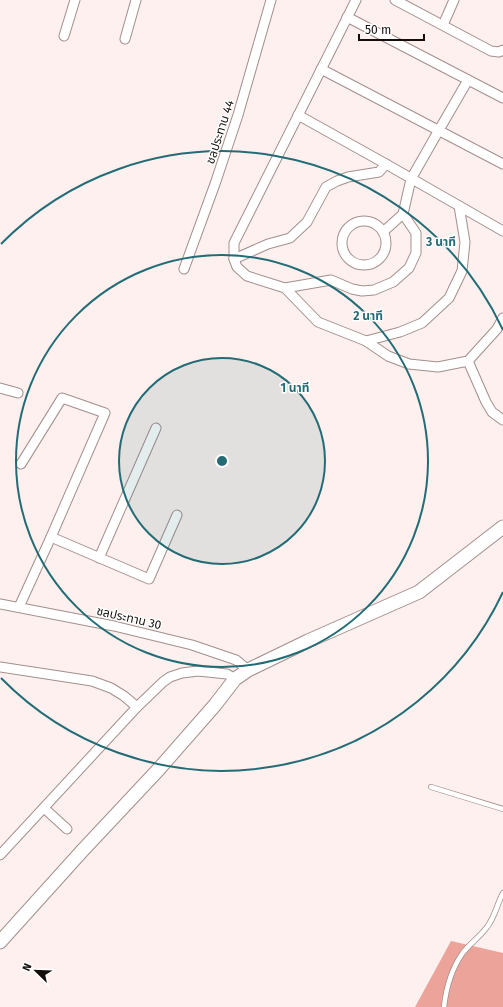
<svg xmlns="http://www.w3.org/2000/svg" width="503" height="1007" font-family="'Fira Sans','Noto Sans Thai',sans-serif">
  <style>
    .forest { fill: #eca49a }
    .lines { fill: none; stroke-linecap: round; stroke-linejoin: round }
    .lane-casing { stroke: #a38f8c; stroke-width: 6 }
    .street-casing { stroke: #a38f8c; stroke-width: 11 }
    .secondary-casing { stroke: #a38f8c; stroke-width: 15 }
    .lane { stroke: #fff; stroke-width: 4.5 }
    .street { stroke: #fff; stroke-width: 9 }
    .secondary { stroke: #fff; stroke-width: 13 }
    .ring { fill: none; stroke: #236c76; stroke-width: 2 }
    .labels { text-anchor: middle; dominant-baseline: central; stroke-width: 3; stroke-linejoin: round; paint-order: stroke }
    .street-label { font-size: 12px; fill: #140d0c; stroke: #fff }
    .centre { fill: #236c76; stroke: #fff; stroke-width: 2 }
    .ring-label { font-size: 12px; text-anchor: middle; font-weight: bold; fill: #236c76; stroke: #fff; stroke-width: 3; stroke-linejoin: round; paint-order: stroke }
  </style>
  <rect width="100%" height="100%" fill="#fdf0ee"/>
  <path class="forest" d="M451,941L503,953V1007H415Z"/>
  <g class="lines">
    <g class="lane-casing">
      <g id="lane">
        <path d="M431,787L503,809"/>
        <path d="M444,1007C446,989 451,970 462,954C469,944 480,937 487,927C495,917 497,904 503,893"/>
      </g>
    </g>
    <g class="street-casing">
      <g id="street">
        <path d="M356,0L234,243V259L237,267L247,276L285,288L318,322L366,341L388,356L409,364L438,367L468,361L497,329L503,318"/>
        <path d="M395,0L491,51L499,52L503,50"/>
        <path d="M347,17L503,98"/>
        <path d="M443,25L454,0"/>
        <path d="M64,36L75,0"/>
        <path d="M125,39L136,0"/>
        <path d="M321,69L503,164"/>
        <path d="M298,115L386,164L503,231"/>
        <circle cx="364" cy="243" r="22"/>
        <path d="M383,232L403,214L411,179L439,130L468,80"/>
        <path d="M234,259L268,244L290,238L307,222L326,187L337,181L348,177L379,172L386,164"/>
        <path d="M184,269L215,184L238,115L271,0"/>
        <path d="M285,288L331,280L352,289L362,291L374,290L393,282L409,268L416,253V233L403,214"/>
        <path d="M366,341L400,332L422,323L449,298L462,271L465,242L459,206"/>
        <path d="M468,361L486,402L492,412L503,420"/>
        <path d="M0,388L18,393"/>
        <path d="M51,537L149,579L177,515"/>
        <path d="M99,558L156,428"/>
        <path d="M0,604L114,626L192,645L236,660L248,670"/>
        <path d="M19,607L51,537L105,413L62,398L21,464"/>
        <path d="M0,667L92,681L111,688L124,696L137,707"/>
        <path d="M44,808L67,829"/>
        <path d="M0,855L137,707L163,682L170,677L182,673L198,671L227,674L235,679"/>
      </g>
    </g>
    <g class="secondary-casing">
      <path id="secondary" d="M0,942L82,851L158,770L215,705L235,679L248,670L308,641L419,592L503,527"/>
    </g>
    <use href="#lane" class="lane"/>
    <use href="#street" class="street"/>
    <use href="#secondary" class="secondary"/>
  </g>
  <circle cx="222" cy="461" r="103" fill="#236c76" fill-opacity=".12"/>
  <g class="ring">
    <circle cx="222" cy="461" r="103"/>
    <circle cx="222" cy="461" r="206"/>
    <path d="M503 592A310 310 0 0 1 1 678M1 244A310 310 0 0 1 503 330"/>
  </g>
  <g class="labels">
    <g class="street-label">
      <text transform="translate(220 132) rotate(-72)">ชลประทาน 44</text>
      <text transform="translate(129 618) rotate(13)">ชลประทาน 30</text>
    </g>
  </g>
  <circle cx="222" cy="461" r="6" class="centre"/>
  <g class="ring-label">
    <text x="441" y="246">3 นาที</text>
    <text x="368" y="320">2 นาที</text>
    <text x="295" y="392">1 นาที</text>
  </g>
  <g transform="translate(36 971) rotate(293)" stroke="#ffffff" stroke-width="3" paint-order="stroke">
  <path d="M0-3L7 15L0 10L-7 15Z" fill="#140d0c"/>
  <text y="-6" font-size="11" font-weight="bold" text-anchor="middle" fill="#140d0c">N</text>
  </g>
  <path d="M359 34v6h65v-6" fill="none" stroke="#140d0c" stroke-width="2"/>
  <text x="365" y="34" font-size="12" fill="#140d0c" stroke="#ffffff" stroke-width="3" paint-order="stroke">50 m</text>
</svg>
